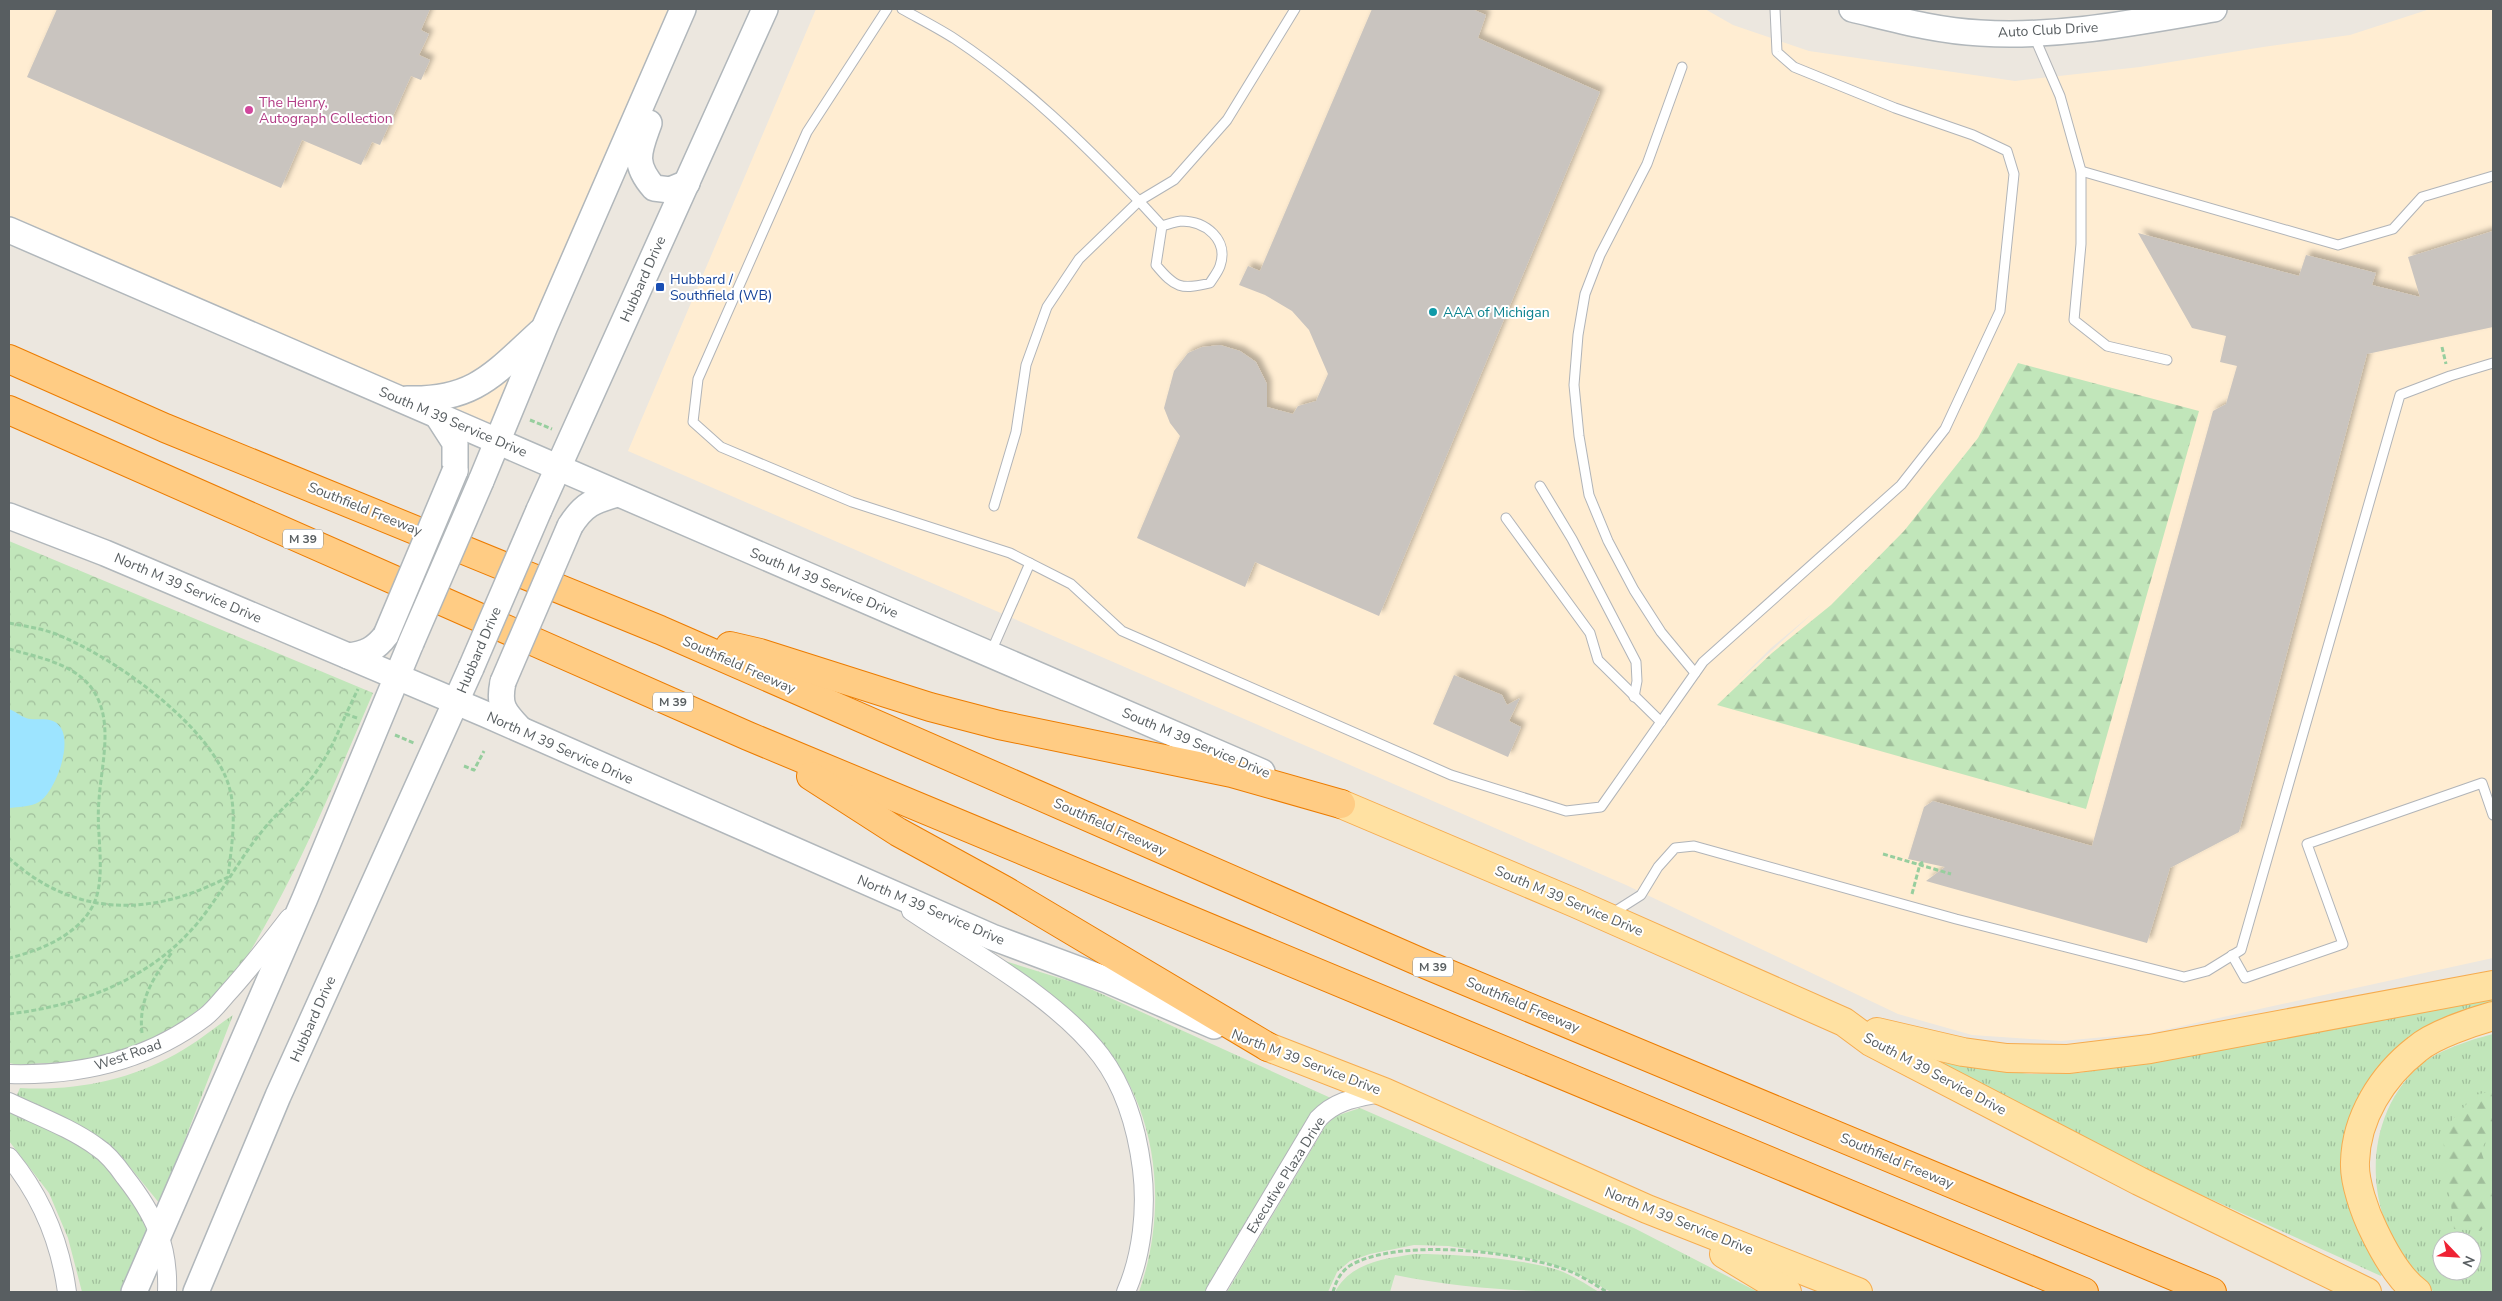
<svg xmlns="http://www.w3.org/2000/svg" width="2502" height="1301" font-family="'Nunito Sans',sans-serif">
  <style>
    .commercial { fill: #ffedd2; fill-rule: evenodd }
    .grass { fill: url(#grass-tufts); fill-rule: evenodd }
    .forest { fill: url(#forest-firs) }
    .park { fill: url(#park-crowns) }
    .water { fill: #9de4ff }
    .building { fill: #c9c4bf; filter: url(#shadow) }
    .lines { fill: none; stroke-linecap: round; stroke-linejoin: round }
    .lane-casing { stroke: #b1b4b8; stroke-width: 11 }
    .street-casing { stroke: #b1b4b8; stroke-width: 20 }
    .secondary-casing { stroke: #b1b7bb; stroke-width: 28 }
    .primary-casing { stroke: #f6ac4f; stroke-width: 30 }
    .highway-casing { stroke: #ec7c00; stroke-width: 30 }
    .path { stroke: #97ce9e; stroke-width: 3; stroke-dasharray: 5 2.5; stroke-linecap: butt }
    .lane { stroke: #fff; stroke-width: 9 }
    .street { stroke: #fff; stroke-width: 18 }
    .secondary { stroke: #fff; stroke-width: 25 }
    .primary { stroke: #ffe1a2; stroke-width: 28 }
    .highway { stroke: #ffcc84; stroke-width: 28 }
    .secondary-bridge-casing { stroke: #b1b7bb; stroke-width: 28; stroke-linecap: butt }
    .secondary-bridge { stroke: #fff; stroke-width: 25 }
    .hotel-dot { fill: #d1479c; stroke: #fff; stroke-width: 2 }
    .transit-dot { fill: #1a4fb4; stroke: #fff; stroke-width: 2 }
    .culture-dot { fill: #0f9aa8; stroke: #fff; stroke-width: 2 }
    .labels { text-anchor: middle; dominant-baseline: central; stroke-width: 4; stroke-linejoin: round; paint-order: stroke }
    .shield { fill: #fff; stroke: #8a8e90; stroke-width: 1 }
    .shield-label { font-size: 12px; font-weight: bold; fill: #585e61 }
    .street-label { font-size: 14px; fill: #585e61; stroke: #fff }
    .hotel-label { font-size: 14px; fill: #b23c85; stroke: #fff; text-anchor: start }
    .transit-label { font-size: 14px; fill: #164399; stroke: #fff; text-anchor: start }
    .culture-label { font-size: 14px; fill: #0d838f; stroke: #fff; text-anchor: start }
  </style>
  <defs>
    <pattern id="grass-tufts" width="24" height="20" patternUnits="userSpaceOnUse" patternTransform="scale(1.25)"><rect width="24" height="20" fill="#c1e6ba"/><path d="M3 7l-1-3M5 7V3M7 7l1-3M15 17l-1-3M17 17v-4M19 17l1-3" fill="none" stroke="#a0be9b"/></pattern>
    <pattern id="forest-firs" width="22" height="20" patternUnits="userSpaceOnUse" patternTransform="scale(1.25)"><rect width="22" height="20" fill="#c1e6ba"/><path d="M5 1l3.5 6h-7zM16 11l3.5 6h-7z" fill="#a0be9b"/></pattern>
    <pattern id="park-crowns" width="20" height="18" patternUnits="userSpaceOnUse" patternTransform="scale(1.25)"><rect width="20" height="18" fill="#c1e6ba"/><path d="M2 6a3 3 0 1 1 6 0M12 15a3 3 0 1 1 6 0" fill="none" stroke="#a0be9b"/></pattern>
    <filter id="shadow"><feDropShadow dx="4.5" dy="-4.5" stdDeviation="2.5" flood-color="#0004"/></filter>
  </defs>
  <rect width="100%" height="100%" fill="#ece7df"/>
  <g class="commercial">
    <path d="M9,9H683L498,442L9,230Z"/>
    <path d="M816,9H1705L1733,25L1809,51L2015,81L2140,67L2263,47L2350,35L2430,9H2493V958L2150,1033L2061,1041L1972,1035L1898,1014L1626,885L628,451ZM1814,612L1735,684L1771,648Z"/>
  </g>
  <g class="grass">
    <path d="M992,957L1082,985L1333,1099L1304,1131L1206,1292H1139C1170,1204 1158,1098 1090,1030C1062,1001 1024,980 992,957Z"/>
    <path d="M2493,999V1008L2476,1013L2355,1119L2384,1270L2381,1276L2091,1145L1915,1049L1998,1070L2030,1074L2079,1073Z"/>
    <path d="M233,1015L160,1204L129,1166L104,1142L68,1119L16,1097L20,1088C73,1091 128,1081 176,1054C196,1043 214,1028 233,1015Z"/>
    <path d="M2493,1034V1292C2477,1292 2452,1296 2436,1292C2423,1289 2413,1269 2405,1259C2362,1201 2365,1111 2423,1063C2439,1050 2473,1039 2493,1034ZM2442,1241H2472V1271H2442Z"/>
    <path d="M1360,1108L1634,1228L1758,1292H1611L1572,1271L1539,1260L1448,1246L1414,1245L1370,1254L1350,1261L1337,1272L1328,1292H1227L1326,1125L1336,1116Z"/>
    <path d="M9,1112L72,1140L94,1153L114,1172L146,1217L148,1231L125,1292H82L68,1238L49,1193L9,1141Z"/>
    <path d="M1414,1254C1454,1254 1520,1258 1558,1270C1572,1275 1586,1284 1599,1292C1527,1292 1465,1289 1395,1275L1390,1292H1335C1351,1262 1384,1259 1414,1254Z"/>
  </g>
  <g class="forest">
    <path d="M2018,363L2199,411L2086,809L1717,705L1772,653L1831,605L1904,531L1978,438Z"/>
    <path d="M2493,1091V1126L2481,1151L2493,1187V1212L2481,1231L2454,1229L2442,1131L2475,1095Z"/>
  </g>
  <path class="park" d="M9,541L373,693C341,767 311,842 272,913C259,936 243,967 225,986C200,1012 146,1050 110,1057C81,1063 49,1062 19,1065L9,1063Z"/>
  <path class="water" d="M9,709C15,711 20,716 26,718C37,722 52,714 61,728C72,746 55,792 39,802C30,807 18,807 9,808Z"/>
  <g class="building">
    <path d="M57,9H430L421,30L429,34L419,55L430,60L421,80L411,76L380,145L372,142L361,165L302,140L281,188L27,77Z"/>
    <path d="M1372,9H1472L1486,15L1478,38L1600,92L1379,616L1255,562L1245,587L1137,538L1180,436L1170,423L1164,408L1174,371L1188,353L1202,347L1220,345L1240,351L1256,362L1267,384V407L1293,414L1298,406L1316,401L1328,374L1309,330L1292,311L1265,295L1239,285L1248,266L1260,271Z"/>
    <path d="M2493,231V327L2367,354L2239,832L2170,868L2147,943L1926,881L1945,867L1908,859L1924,807L1933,801L2092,846L2213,411L2226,404L2237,366L2220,362L2226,336L2192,328L2138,233L2299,276L2306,255L2376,273L2372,285L2420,297L2408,257Z"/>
    <path d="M1454,675L1502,695L1507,705L1520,698L1509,721L1521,727L1508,757L1433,724Z"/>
  </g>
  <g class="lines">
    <g class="lane-casing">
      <g id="lane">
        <path d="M887,9L807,132L698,379L693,422L721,447L852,502L1010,553L1071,584L1122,631L1451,775L1566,811L1601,807L1703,662L1901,485L1945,429L2000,311L2014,174L2007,151L1973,135L1895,108L1794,67L1777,52L1775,9"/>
        <path d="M902,9C920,19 938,28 955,39C1024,85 1082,142 1139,201L1079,259L1047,307L1026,365L1016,432L994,506"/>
        <path d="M2034,36L2060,96L2081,171V244L2074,320L2107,346L2167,360"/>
        <path d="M1682,67L1647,164L1600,255L1585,294L1578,335L1574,385L1579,436L1589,495L1608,541L1634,590L1661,632L1695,673"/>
        <path d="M2081,171L2338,245L2393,229L2422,197L2493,176"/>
        <path d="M1162,226C1168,224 1175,222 1181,221C1206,221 1229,240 1220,266C1218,272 1213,278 1210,283C1181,290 1175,288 1156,265L1162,226L1139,201L1174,180L1227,120L1295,9"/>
        <path d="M1540,486L1572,539L1636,662L1637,681L1634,697"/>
        <path d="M1506,518L1590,633L1598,660L1661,722"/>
        <path d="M991,652L1030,563"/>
        <path d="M1611,914L1641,895L1658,867L1675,848L1694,846L1956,919L2184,977L2207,971L2241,950L2400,395L2450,376L2493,363"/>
        <path d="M2232,955L2245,978L2343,944L2307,844L2482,783L2493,815"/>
      </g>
    </g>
    <g class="street-casing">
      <g id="street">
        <path d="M911,911C972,952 1057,998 1101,1056C1125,1088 1137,1130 1142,1169C1147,1209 1142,1255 1126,1292"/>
        <path d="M9,1074C81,1076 147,1061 205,1017C213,1011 220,1002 226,995C249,970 269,944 289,918"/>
        <path d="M9,1102C38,1116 71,1128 97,1147C108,1154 118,1167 125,1177C154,1214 169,1245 167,1292"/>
        <path d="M9,1157C42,1197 60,1241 67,1292"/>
        <path d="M1215,1292L1318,1119C1336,1100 1356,1098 1381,1093"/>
      </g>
    </g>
    <g class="secondary-casing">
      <g id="secondary">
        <path d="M1852,9C1894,19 1936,31 1980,33C2059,38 2137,22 2214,9"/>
        <path d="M649,123C639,151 632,163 654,188L670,190L687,183"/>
        <path d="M9,230L1262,772"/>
        <path d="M407,399C474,401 494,374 540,332"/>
        <path d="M437,415L455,443V471"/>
        <path d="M481,481L545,326L683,9"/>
        <path d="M539,510L765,9"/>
        <path d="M9,516L105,553L485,714L992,937L1107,980L1214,1026"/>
        <path d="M570,526C584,504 593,501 617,494"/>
        <path d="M348,656C365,654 376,649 386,635"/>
        <path d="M503,682C498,706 504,712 520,729"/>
        <path d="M134,1292L305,898L411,643"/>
        <path d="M196,1292L278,1096L471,668"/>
      </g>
    </g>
    <g class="primary-casing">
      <g id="primary">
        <path d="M1341,804L1575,903L1844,1022L1871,1042L2139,1181L2367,1292"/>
        <path d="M1877,1032L1963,1052L2007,1058L2068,1059L2150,1049L2493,985"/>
        <path d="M1268,1047L1384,1092L1647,1209L1858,1292"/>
        <path d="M1724,1254L1787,1292"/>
        <path d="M2417,1292C2398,1278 2384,1252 2374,1231C2365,1213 2354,1182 2355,1162C2356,1118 2382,1076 2417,1049C2433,1035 2472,1022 2493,1016"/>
      </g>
    </g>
    <g class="highway-casing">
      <g id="highway">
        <path d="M9,359L165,428L660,630L1427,965L2212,1292"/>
        <path d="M9,410L748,736L2084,1292"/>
        <path d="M730,646L760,653L930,707L999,725L1232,773L1341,804"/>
        <path d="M811,776L898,832L1004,890L1268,1047"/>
      </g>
    </g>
    <g class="path">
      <path d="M2442,347L2446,364"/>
      <path d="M530,420L552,429"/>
      <path d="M9,623C24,626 39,628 53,633C112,655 215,728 230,790C237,818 231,849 228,877C152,917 75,918 9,858"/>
      <path d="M9,649C41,658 83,665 98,699C112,729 101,768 99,800C96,830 104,861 98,891C90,930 44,950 9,958"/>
      <path d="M357,718L346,714L358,689"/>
      <path d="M395,735L414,743"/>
      <path d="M464,766L474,770L484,751"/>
      <path d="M1883,854L1951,874"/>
      <path d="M1912,894L1920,864L1923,862"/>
      <path d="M9,1014C83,1005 152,979 200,920C223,891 240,858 263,830C277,812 296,798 310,780C326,760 336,738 346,714"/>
      <path d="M142,1033C138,1000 154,976 173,951"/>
      <path d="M1333,1292C1336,1281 1341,1271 1351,1265C1399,1238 1513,1251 1564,1269C1579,1274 1594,1284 1607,1292"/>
    </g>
    <use href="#lane" class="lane"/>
    <use href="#street" class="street"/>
    <use href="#secondary" class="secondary"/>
    <use href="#primary" class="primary"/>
    <use href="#highway" class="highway"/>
    <g class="secondary-bridge-casing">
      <g id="secondary-bridge">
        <path d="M386,635L455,471"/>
        <path d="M411,643L481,481"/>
        <path d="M471,668L539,510"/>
        <path d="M503,682L570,526"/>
      </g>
    </g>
    <use href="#secondary-bridge" class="secondary-bridge"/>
  </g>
  <circle class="hotel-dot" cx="249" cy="110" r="5"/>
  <rect class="transit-dot" x="655" y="282" width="10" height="10" rx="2.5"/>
  <circle class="culture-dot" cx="1433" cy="312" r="5"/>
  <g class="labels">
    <g class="shield">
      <rect x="283" y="529.5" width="40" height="19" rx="4"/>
      <rect x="653" y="692.5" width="40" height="19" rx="4"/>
      <rect x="1413" y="957.5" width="40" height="19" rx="4"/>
    </g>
    <g class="shield-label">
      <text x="303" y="539">M 39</text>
      <text x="673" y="702">M 39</text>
      <text x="1433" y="967">M 39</text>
    </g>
    <g class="street-label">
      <text transform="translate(2048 30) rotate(-3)">Auto Club Drive</text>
      <text transform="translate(643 279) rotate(-66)">Hubbard Drive</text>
      <text transform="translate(453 422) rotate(23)">South M 39 Service Drive</text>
      <text transform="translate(365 509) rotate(22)">Southfield Freeway</text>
      <text transform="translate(824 583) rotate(23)">South M 39 Service Drive</text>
      <text transform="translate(188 588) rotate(23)">North M 39 Service Drive</text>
      <text transform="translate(479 650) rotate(-67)">Hubbard Drive</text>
      <text transform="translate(739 665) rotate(24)">Southfield Freeway</text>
      <text transform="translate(1196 743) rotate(23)">South M 39 Service Drive</text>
      <text transform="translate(560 748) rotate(24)">North M 39 Service Drive</text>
      <text transform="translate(1110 827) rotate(24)">Southfield Freeway</text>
      <text transform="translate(1569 901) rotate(23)">South M 39 Service Drive</text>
      <text transform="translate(931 910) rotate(23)">North M 39 Service Drive</text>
      <text transform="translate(1523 1005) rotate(23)">Southfield Freeway</text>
      <text transform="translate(313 1019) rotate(-66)">Hubbard Drive</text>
      <text transform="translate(128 1055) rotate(-19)">West Road</text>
      <text transform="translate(1306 1062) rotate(21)">North M 39 Service Drive</text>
      <text transform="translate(1935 1074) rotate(28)">South M 39 Service Drive</text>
      <text transform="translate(1897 1161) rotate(23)">Southfield Freeway</text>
      <text transform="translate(1286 1175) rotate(-58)">Executive Plaza Drive</text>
      <text transform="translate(1679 1221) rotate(22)">North M 39 Service Drive</text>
    </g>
    <g class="hotel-label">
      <text x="259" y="102">The Henry,<tspan x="259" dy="16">Autograph Collection</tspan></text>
    </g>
    <g class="transit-label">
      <text x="670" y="279">Hubbard /<tspan x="670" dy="16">Southfield (WB)</tspan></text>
    </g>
    <g class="culture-label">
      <text x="1443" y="312">AAA of Michigan</text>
    </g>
  </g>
  <rect width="2502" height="1301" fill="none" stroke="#585e61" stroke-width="20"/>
  <g transform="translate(2457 1256) rotate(115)"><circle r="24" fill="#ffffff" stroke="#bcbfc0"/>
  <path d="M0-4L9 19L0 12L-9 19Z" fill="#ef2334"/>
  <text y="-8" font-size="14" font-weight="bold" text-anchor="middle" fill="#585e61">N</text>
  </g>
</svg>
